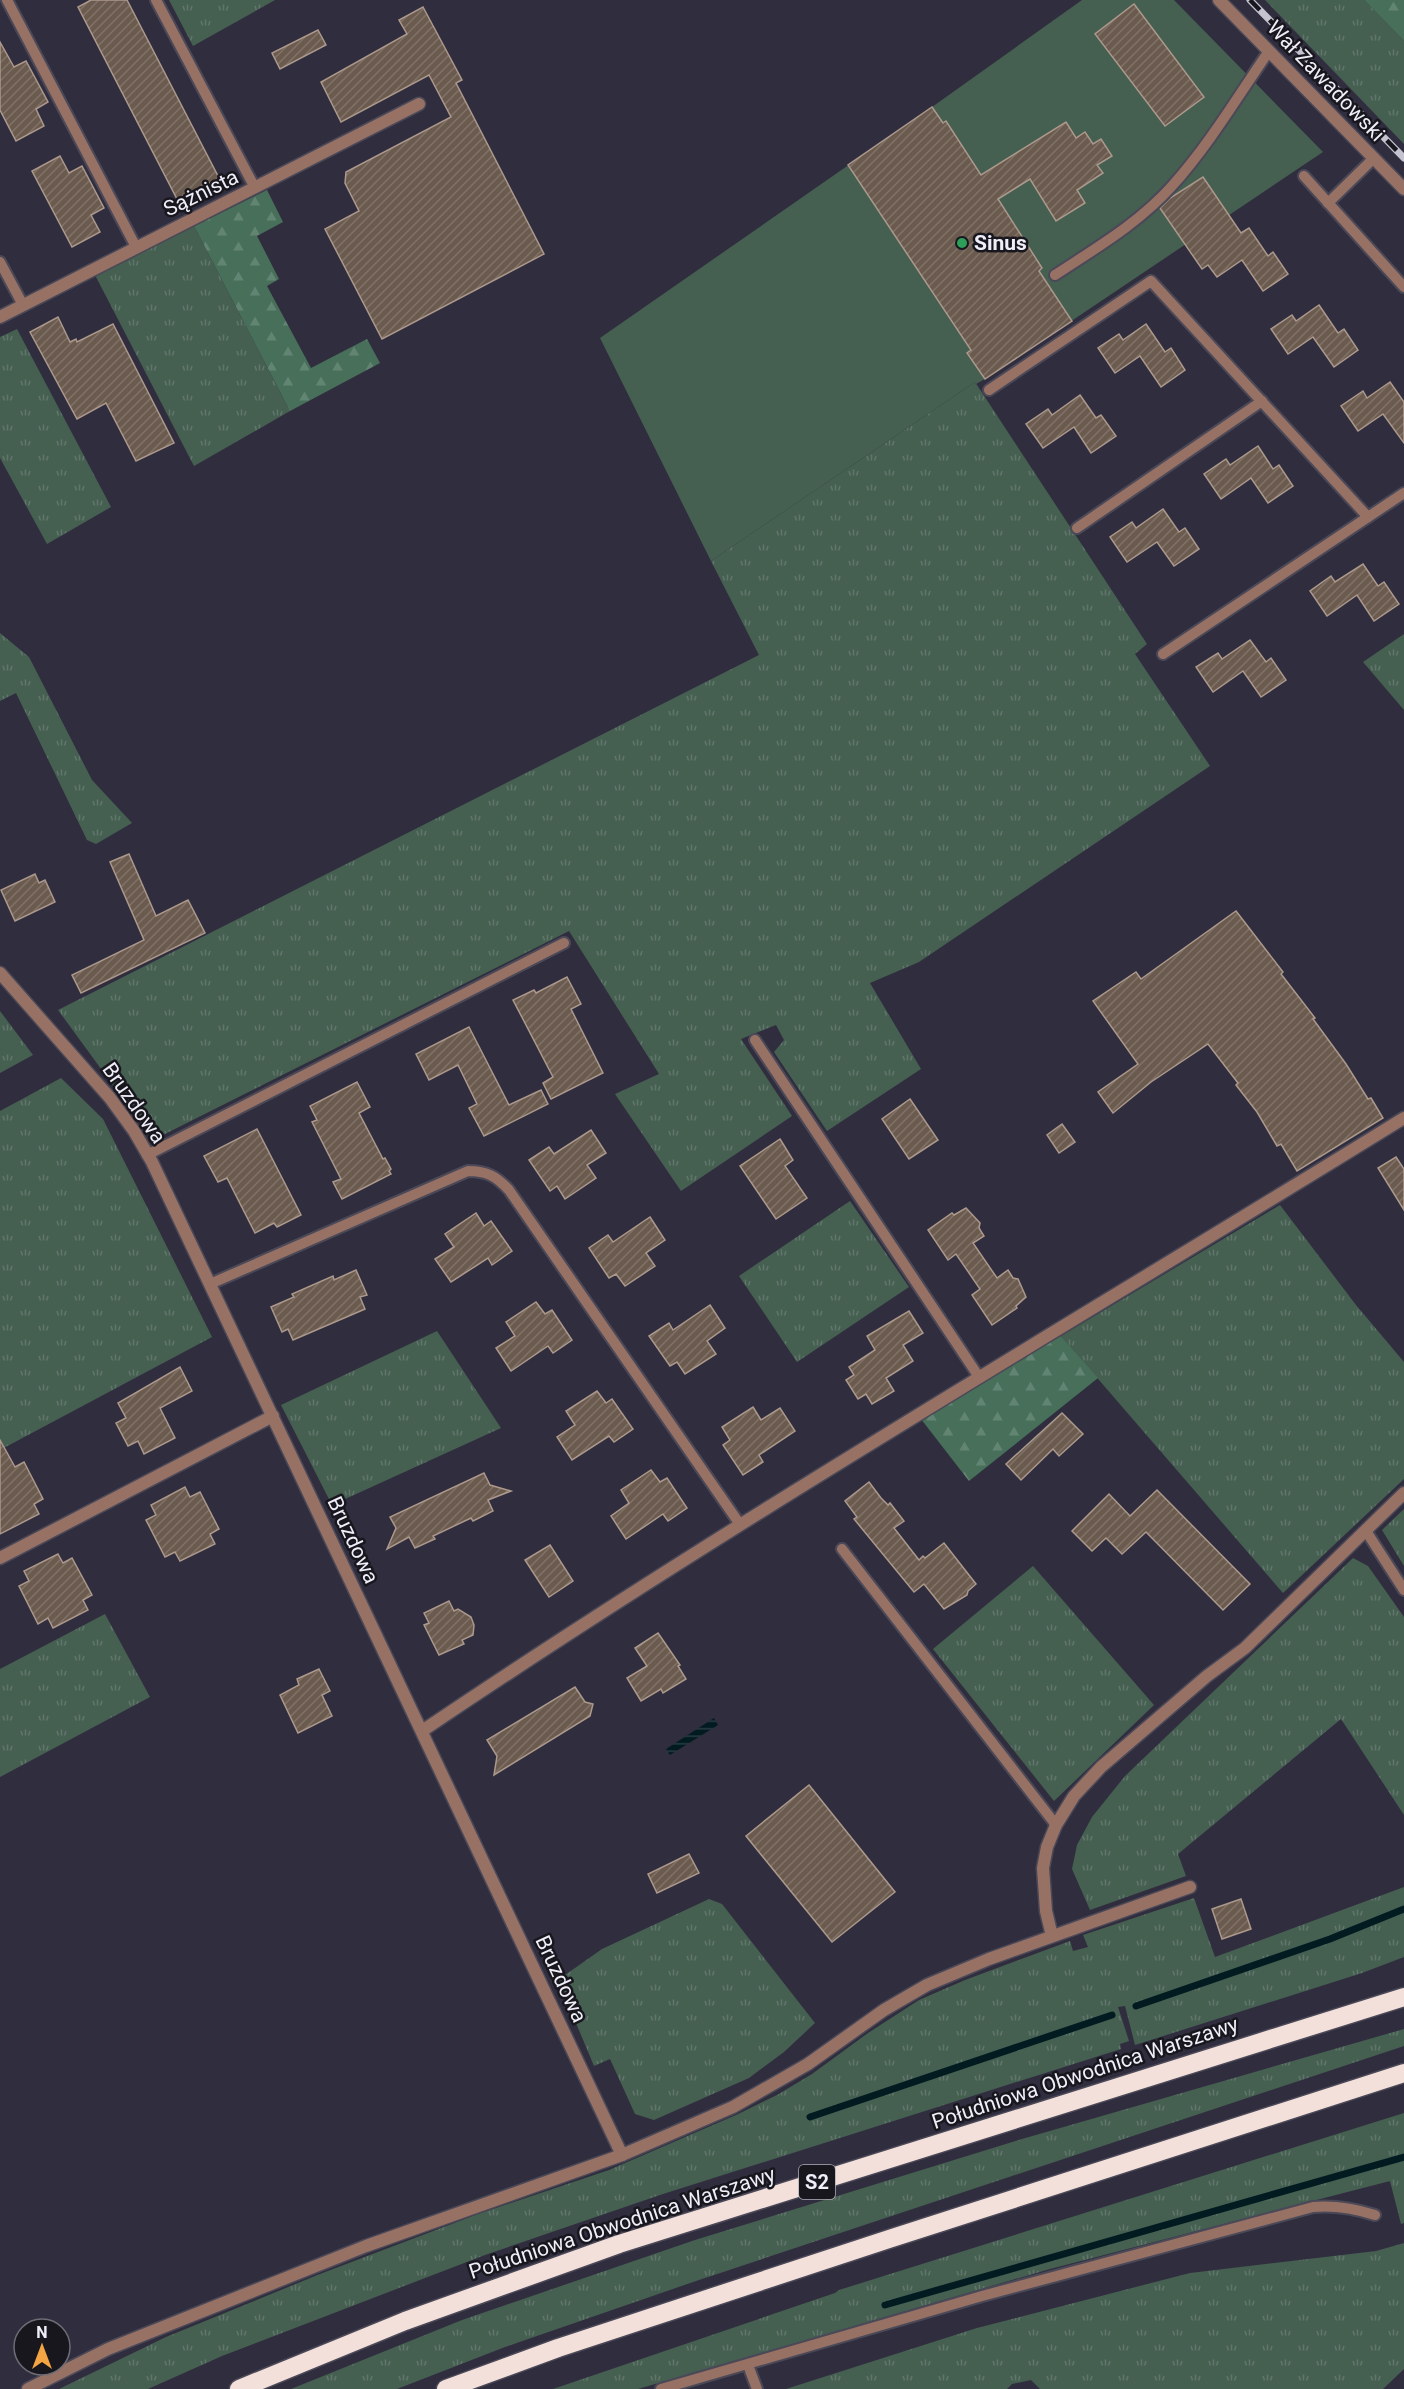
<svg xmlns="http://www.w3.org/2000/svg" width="1404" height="2389" font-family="Roboto,sans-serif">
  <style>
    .grass { fill: url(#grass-tufts) }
    .forest { fill: url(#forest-firs) }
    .garden { fill: #455f51 }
    .water { fill: url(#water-rules) }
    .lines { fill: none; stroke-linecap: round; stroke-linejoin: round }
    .stream { stroke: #021b21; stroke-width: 7 }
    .building { fill: url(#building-hatch); stroke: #ac998c; stroke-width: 1.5 }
    .lane-casing { stroke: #4b4958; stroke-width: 14 }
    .street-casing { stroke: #4b4958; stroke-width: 15 }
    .highway-casing { stroke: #4b4958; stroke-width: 21 }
    .lane { stroke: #987165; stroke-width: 10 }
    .street { stroke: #987165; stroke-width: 12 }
    .highway { stroke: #f4e0da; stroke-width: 18 }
    .rail-casing { stroke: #c4c3cf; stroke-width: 7 }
    .rail { stroke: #18171e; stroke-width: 4.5; stroke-dasharray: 14; stroke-linecap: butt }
    .leisure-dot { fill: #2e9e5b; stroke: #18171e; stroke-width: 2 }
    .labels { text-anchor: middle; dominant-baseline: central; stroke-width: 5; stroke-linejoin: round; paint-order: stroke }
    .shield { fill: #18171e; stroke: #aeaeb7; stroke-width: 1.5 }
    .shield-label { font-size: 20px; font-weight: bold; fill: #efeef9 }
    .street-label { font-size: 21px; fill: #efeef9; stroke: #18171e }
    .poi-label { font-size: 21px; font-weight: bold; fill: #efeef9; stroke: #18171e; text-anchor: start }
  </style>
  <defs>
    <pattern id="grass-tufts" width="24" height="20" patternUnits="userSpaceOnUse" patternTransform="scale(1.5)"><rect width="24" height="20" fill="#455f51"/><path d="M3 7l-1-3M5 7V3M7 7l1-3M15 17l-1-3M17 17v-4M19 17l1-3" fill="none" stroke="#60766b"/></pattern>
    <pattern id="forest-firs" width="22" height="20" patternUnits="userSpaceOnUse" patternTransform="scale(1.5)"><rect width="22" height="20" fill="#476f5a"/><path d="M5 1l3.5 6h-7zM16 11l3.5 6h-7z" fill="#628472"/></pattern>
    <pattern id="water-rules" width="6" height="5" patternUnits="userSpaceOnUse" patternTransform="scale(1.5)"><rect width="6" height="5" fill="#021b21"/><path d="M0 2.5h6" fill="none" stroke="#273c42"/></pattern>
    <pattern id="building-hatch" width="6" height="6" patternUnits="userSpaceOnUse" patternTransform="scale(1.5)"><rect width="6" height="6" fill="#6b5a4e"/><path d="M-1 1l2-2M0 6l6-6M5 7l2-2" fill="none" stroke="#807268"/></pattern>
  </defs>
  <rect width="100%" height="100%" fill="#302e3e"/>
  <g class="grass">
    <path d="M169,0H275L193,46Z"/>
    <path d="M1265,0H1364L1404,41V144Z"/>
    <path d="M194,226L290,411L194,466L95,275Z"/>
    <path d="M17,329L111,507L47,544L0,458V337Z"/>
    <path d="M975,382L1147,644L1135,654L1210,766L919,962L870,983L921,1069L827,1131L774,1052L784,1040L776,1025L741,1039L792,1116L681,1191L615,1094L659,1074L569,931L153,1140L58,1010L759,655L711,561Z"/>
    <path d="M0,633L29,657L92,780L132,823L96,844L87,840L16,693L0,701Z"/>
    <path d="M1404,634V710L1363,662Z"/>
    <path d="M0,1011L33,1055L0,1073Z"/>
    <path d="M61,1078L103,1119L212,1337L0,1450V1111Z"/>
    <path d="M850,1201L909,1287L797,1362L739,1276Z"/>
    <path d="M1280,1205L1356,1305L1404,1362V1479L1283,1593L1061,1336Z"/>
    <path d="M437,1331L501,1428L332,1505L281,1405Z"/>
    <path d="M1404,1509V1566L1382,1530Z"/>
    <path d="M1353,1558L1368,1566L1404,1617V1815L1341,1719L1178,1854L1186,1876L1090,1910L1072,1869L1077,1845L1092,1817L1125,1776Z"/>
    <path d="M1033,1566L1154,1705L1054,1801L933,1649Z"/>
    <path d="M105,1614L150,1697L0,1777V1669Z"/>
    <path d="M1404,1887V1957L1362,1973L1135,2045L1125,2006L1118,2007L1129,2041L1120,2044L1121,2049L663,2194L485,2255L222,2356L148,2389H59L166,2337L320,2274L478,2214L609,2170L736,2115L777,2095L812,2074L868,2033L919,2000L965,1980L1070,1941L1073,1951L1088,1947L1083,1935L1194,1898L1215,1957Z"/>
    <path d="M709,1899L722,1904L815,2023L784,2052L749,2078L654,2120L635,2114L610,2059L594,2066L558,1980L602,1949Z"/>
    <path d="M1404,2029V2046L696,2281L505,2347L397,2389H291L462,2320L695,2240L1022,2139Z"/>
    <path d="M1404,2113V2223L1401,2224L1390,2181L1050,2269L638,2389H553L835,2293L839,2290Z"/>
    <path d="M1404,2243V2369L1383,2389H1040L1031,2380L1012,2384L1007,2389H786L977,2328L1190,2273L1376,2251Z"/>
  </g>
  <g class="forest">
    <path d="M1364,0H1404V41Z"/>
    <path d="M267,190L283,222L257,236L279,279L267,286L311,368L367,339L380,363L290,411L194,226Z"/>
    <path d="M1061,1336L1098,1378L969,1481L921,1419Z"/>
  </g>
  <path class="garden" d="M1082,0H1174L1323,152L985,379L976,384L975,382L711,561L600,338L932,107Z"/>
  <path class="water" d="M714,1718L718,1725L670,1755L666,1749Z"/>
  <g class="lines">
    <g class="stream">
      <path d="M1136,2006L1330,1939L1404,1909"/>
      <path d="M810,2117L1112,2015"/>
      <path d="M885,2305L1404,2157"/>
    </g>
  </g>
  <g class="building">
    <path d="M91,0H127L219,178L206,185L207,186L177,199L78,7Z"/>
    <path d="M1134,4L1204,97L1165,126L1095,34Z"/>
    <path d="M423,7L462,80L456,83L544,254L382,339L325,229L359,211L345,183L346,172L451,117L429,75L341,122L321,82L407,34L399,20Z"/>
    <path d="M318,30L326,45L280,69L272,53Z"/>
    <path d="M0,42L14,67L26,61L48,102L36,109L44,126L16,141L0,110Z"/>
    <path d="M932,107L943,123L946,121L981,175L1066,122L1076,138L1085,132L1093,144L1101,139L1112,156L1097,165L1103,173L1077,190L1085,203L1056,221L1030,179L998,199L1042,268L1039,271L1072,321L985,379L967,353L971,350L848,165Z"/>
    <path d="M60,156L69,173L82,166L104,208L91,215L100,232L72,247L32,171Z"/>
    <path d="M1203,177L1241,233L1249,228L1268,256L1273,252L1288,274L1263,291L1242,260L1217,277L1208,265L1202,269L1160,208L1170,198Z"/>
    <path d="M1319,305L1338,333L1344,329L1358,350L1334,367L1313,337L1288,354L1271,329L1292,315L1296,321Z"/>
    <path d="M58,317L70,342L76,339L77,342L113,324L174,443L136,461L106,403L77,419L30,332Z"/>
    <path d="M1146,324L1165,352L1171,348L1185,370L1161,387L1140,356L1115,373L1098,348L1119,334L1123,340Z"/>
    <path d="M1390,382L1404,402V443L1383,414L1358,431L1341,406L1363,391L1367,398Z"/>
    <path d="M1080,395L1096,418L1101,415L1116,436L1091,453L1074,427L1043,448L1026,424L1048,409L1052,415Z"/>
    <path d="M1258,446L1273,469L1279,465L1293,486L1268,503L1251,478L1221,499L1204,474L1226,459L1230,465Z"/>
    <path d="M1163,509L1179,532L1185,528L1199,549L1174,566L1157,542L1127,562L1110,537L1132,522L1136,528Z"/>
    <path d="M1363,564L1378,586L1384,582L1399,604L1374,621L1357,595L1327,616L1310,591L1331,576L1335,582Z"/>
    <path d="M1250,640L1266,662L1271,658L1286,680L1261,697L1243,671L1213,692L1196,667L1218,653L1222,659Z"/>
    <path d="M129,854L156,916L188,900L205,933L81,993L72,975L144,940L110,862Z"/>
    <path d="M35,874L39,883L45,880L55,902L15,921L1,890Z"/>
    <path d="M1236,911L1283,972L1281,974L1315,1018L1313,1019L1346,1064L1368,1099L1371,1098L1383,1118L1297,1171L1281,1144L1277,1146L1257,1112L1236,1085L1238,1083L1208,1044L1151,1082L1113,1113L1098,1092L1138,1064L1093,1001L1136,972L1141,979Z"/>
    <path d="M567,977L581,1004L571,1009L603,1073L551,1099L543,1083L553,1077L513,1000L534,990L536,993Z"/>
    <path d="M469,1027L509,1105L541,1090L548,1104L484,1136L469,1108L477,1104L458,1065L429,1080L416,1054Z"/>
    <path d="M357,1082L370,1107L359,1113L383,1159L385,1158L391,1169L389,1171L391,1174L342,1199L333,1182L341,1179L312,1122L317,1120L310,1106Z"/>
    <path d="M910,1099L938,1140L909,1159L882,1119Z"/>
    <path d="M1062,1124L1075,1142L1059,1153L1047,1135Z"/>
    <path d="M257,1129L301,1215L277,1227L274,1223L255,1233L227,1178L218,1182L204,1156Z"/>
    <path d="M591,1130L606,1153L587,1165L596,1178L565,1199L557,1186L550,1191L529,1160L549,1147L554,1154Z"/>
    <path d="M780,1139L793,1160L785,1166L807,1198L776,1219L740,1166Z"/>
    <path d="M1396,1157L1404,1169V1210L1378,1168Z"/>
    <path d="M966,1208L980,1223L979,1228L984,1236L973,1243L997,1278L1008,1270L1013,1278L1018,1279L1026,1297L1016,1306L1017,1308L992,1325L972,1295L980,1289L956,1254L948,1260L928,1230L952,1213L954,1215Z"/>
    <path d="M476,1213L484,1226L491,1221L512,1251L492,1265L488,1258L451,1282L435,1259L454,1247L445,1234Z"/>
    <path d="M650,1217L665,1240L646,1253L655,1266L625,1286L616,1274L609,1278L589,1248L608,1235L613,1242Z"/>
    <path d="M356,1270L367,1295L360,1297L365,1309L293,1340L288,1329L282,1332L271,1307L294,1297L292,1294L333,1276L334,1280Z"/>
    <path d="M536,1302L545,1314L552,1310L572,1340L553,1353L548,1346L511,1371L496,1348L515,1336L506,1322Z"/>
    <path d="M710,1305L725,1328L707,1341L716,1354L685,1374L677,1362L670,1366L649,1336L669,1323L673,1330Z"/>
    <path d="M909,1311L923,1333L903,1345L913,1361L886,1378L894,1391L872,1404L866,1394L858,1399L846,1380L854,1375L849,1367L875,1350L867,1336Z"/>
    <path d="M180,1367L192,1391L160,1408L175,1438L144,1454L138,1441L128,1446L116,1423L126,1418L118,1403Z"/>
    <path d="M597,1391L606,1403L612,1399L633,1429L614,1442L609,1436L572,1460L557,1437L575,1425L566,1411Z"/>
    <path d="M753,1407L761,1420L780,1408L795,1431L759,1455L763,1462L743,1475L723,1445L730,1440L722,1427Z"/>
    <path d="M1062,1413L1083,1434L1059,1456L1053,1449L1021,1480L1006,1464Z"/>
    <path d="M0,1440L15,1467L24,1462L43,1499L34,1504L39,1514L0,1534Z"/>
    <path d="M651,1470L660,1482L667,1478L687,1508L668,1521L663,1514L626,1539L611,1516L629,1503L621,1490Z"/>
    <path d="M484,1473L490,1485L511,1491L488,1500L493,1511L473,1521L471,1518L433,1536L435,1539L415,1548L409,1537L387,1549L396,1528L390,1517Z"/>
    <path d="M869,1482L881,1498L888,1505L890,1503L904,1521L894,1528L919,1560L923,1556L925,1558L944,1543L976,1584L968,1591L967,1595L944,1609L924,1584L914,1592L854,1519L857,1517L845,1501Z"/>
    <path d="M185,1487L190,1497L200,1492L219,1529L210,1534L215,1544L180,1561L175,1552L165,1557L146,1520L156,1515L151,1505Z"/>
    <path d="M1157,1490L1250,1584L1223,1610L1146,1532L1122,1554L1106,1538L1092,1551L1072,1531L1109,1494L1130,1516Z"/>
    <path d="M550,1545L573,1581L549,1597L525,1560Z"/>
    <path d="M58,1554L63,1563L72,1558L92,1595L83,1600L88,1610L53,1628L48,1618L38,1624L19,1586L29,1581L24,1571Z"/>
    <path d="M449,1601L454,1611L458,1609L471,1617L474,1625L473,1635L462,1640L464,1644L439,1655L424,1625L429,1623L424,1613Z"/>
    <path d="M658,1633L680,1665L678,1666L686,1679L663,1693L661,1689L641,1701L627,1678L647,1666L635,1648Z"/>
    <path d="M319,1669L330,1691L322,1695L332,1716L298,1733L280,1695L299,1685L297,1679Z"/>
    <path d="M575,1687L585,1702L593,1704L590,1716L494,1775L497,1756L487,1740Z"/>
    <path d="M809,1785L895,1892L832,1942L746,1836Z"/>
    <path d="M689,1854L699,1873L657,1893L648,1874Z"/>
    <path d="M1241,1899L1251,1929L1222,1939L1212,1909Z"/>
  </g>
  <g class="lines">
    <g class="lane-casing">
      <g id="lane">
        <path d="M7,0L136,247"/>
        <path d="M156,0L255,188"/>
        <path d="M1304,176L1404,287"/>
        <path d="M1328,203L1374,158"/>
        <path d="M0,262L23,305"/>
        <path d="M1055,275C1096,248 1139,223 1172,186C1209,145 1238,96 1269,51"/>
        <path d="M989,390L1151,281L1368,517"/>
        <path d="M1077,528L1262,401"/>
        <path d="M1163,654L1404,493"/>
        <path d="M755,1040L979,1377"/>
        <path d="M147,1155L564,943"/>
        <path d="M210,1284L468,1171C487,1171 496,1176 509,1190L739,1523"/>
        <path d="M1366,1531L1404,1590"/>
        <path d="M842,1549L1056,1825"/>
        <path d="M748,2365L757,2389"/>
        <path d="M661,2389L982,2296L1313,2207C1335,2205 1353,2208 1375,2215"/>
      </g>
    </g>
    <g class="street-casing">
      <g id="street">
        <path d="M1219,0L1404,189"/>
        <path d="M0,317L419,104"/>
        <path d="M0,973L110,1098L134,1131L152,1162L622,2155"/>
        <path d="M0,1558L273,1416"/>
        <path d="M422,1731C742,1515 1076,1321 1404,1118"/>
        <path d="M1052,1936L1046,1911L1043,1868L1047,1847L1056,1825L1074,1796L1101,1767L1207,1676L1245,1648L1404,1493"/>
        <path d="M28,2389L108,2349L366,2246L622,2155L733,2107L808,2064L884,2010L927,1985L989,1959L1190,1887"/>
      </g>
    </g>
    <g class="highway-casing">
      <g id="highway">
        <path d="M239,2389L405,2321L619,2244L1404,1997"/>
        <path d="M446,2389L558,2348L889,2239L1404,2073"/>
      </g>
    </g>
    <use href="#lane" class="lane"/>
    <use href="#street" class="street"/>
    <use href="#highway" class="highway"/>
    <g class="rail-casing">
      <path id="rail" d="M1250,0L1404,158"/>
    </g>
    <use href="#rail" class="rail"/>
  </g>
  <circle class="leisure-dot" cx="962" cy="243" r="6"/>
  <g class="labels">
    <rect class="shield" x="799" y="2165" width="36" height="34" rx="4.5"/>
    <g class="shield-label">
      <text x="817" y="2182">S2</text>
    </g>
    <g class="street-label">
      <text transform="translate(1326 81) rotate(46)">Wał Zawadowski</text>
      <text transform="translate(201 193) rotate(-26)">Sążnista</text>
      <text transform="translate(134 1103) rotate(55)">Bruzdowa</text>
      <text transform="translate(353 1540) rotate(65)">Bruzdowa</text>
      <text transform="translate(561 1979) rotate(65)">Bruzdowa</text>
      <text transform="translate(1085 2073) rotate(-18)">Południowa Obwodnica Warszawy</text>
      <text transform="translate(622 2223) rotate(-18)">Południowa Obwodnica Warszawy</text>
    </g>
    <g class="poi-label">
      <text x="974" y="243">Sinus</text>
    </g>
  </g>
  <g transform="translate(42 2347)"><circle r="28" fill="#18171e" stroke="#6e6d76" stroke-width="1.5"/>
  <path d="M0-4.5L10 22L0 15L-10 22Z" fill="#f3a443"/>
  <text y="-9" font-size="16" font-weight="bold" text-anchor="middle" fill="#efeef9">N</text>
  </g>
</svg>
